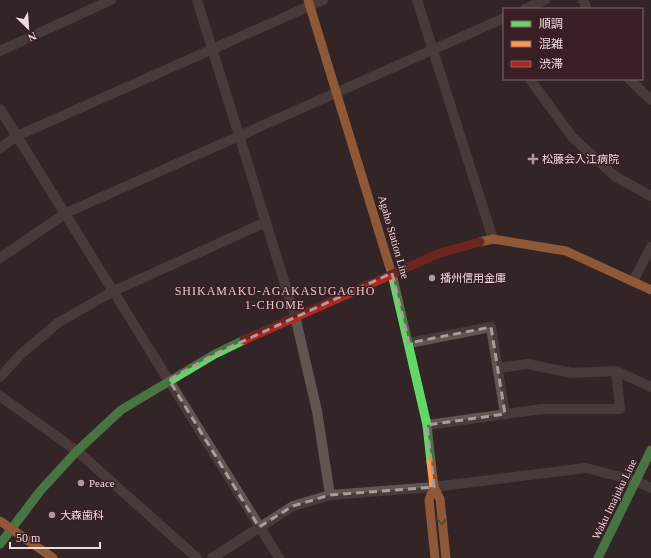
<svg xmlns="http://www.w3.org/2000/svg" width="651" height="558" font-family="'Times New Roman','Noto Sans JP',serif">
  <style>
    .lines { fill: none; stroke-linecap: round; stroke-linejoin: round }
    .street { stroke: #605551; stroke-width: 10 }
    .fast { stroke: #63d668; stroke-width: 9 }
    .slow { stroke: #ff974d; stroke-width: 9 }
    .jam { stroke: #b3261e; stroke-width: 9 }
    .oneway { stroke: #4e7a46 }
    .marked { fill: none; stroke: #ac9b9d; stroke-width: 3; stroke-dasharray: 8 5; stroke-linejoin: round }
    .poi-dot { fill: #ac9b9d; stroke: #391f23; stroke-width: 1.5 }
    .labels { text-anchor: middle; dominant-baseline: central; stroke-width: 3; stroke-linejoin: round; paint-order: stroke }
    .poi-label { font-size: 11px; fill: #eddadc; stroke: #391f23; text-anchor: start }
    .street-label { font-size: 11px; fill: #eddadc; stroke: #391f23 }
    .neighbourhood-label { font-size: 12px; letter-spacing: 1px; fill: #e8c4c8; stroke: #391f23 }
  </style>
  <rect width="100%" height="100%" fill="#332527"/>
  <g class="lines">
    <g class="street">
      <path d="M197,0L295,316L317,411L330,495"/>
      <path d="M417,0L493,239"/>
      <path d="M583,0L587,9"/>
      <path d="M525,9L545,0"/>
      <path d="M0,51L111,0"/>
      <path d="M530,79L572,137L616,177L651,196"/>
      <path d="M629,79L651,100"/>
      <path d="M0,109L279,558"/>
      <path d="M0,148L17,136L323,0"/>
      <path d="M0,258L66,213L504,18"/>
      <path d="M633,281L651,247"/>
      <path d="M409,343L491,327L505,414"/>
      <path d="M498,368L527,364L572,373L616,371L651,387"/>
      <path d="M0,377L21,354L59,322L114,291L266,222"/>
      <path d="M0,396L77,451L197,558"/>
      <path d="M427,425L542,409H620L616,371"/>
      <path d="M212,558L293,506L330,495L434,487L586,468L636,481L651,488"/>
    </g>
    <g class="fast">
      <path d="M393,278L427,425L431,462"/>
      <path d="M0,544L41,490L77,451L121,410L215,354L244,340"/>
      <path d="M598,558L651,450"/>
    </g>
    <g class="slow">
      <path d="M308,0L393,278"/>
      <path d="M480,242L493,239L566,251L651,290"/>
      <path d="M431,462L434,487L440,499L446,558"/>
      <path d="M434,487L429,500L435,558"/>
      <path d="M0,521L53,558"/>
    </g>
    <path class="jam" d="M244,340L440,253L480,242"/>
  </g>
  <defs><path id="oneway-chevron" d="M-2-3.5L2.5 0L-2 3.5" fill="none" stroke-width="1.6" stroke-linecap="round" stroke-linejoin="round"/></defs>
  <use class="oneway" href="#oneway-chevron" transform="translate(442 522) rotate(84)"/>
  <path d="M0 0H651V558H0ZM392,273L409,343L491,327L505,414L427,425L434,487L330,495L293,506L259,527L169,380L215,354Z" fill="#332527" fill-opacity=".55" fill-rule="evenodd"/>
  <path class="marked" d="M392,273L409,343L491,327L505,414L427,425L434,487L330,495L293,506L259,527L169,380L215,354Z"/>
  <g class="poi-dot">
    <path d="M531 153h4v4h4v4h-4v4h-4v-4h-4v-4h4z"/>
    <circle cx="432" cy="278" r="4"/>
    <circle cx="81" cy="483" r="4"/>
    <circle cx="52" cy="515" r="4"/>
  </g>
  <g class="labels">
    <g class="poi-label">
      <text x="542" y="159">松藤会入江病院</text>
      <text x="440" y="278">播州信用金庫</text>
      <text x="89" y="483">Peace</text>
      <text x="60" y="515">大森歯科</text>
    </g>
    <g class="street-label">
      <text transform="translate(394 237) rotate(74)">Agaho Station Line</text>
      <text transform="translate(614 499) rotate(-64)">Waku Imajuku Line</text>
    </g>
    <g class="neighbourhood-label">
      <text x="275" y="291">SHIKAMAKU-AGAKASUGACHO<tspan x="275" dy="14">1-CHOME</tspan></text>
    </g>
  </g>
  <rect x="503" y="8" width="140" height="72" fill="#391f23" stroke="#816a6d"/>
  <rect x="511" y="21" width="20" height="6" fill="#63d668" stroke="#816a6d"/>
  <text x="539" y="28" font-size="12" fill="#eddadc">順調</text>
  <rect x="511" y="41" width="20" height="6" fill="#ff974d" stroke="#816a6d"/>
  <text x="539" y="48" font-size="12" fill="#eddadc">混雑</text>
  <rect x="511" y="61" width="20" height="6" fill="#b3261e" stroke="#816a6d"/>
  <text x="539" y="68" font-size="12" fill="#eddadc">渋滞</text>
  <g transform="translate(28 28) rotate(155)" stroke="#391f23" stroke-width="3" paint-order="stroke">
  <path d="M0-3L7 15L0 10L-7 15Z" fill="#eddadc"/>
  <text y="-6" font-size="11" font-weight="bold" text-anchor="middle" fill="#eddadc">N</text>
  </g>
  <path d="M10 542v6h90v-6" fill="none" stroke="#eddadc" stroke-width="2"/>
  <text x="16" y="542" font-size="12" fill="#eddadc" stroke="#391f23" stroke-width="3" paint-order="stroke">50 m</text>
</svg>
